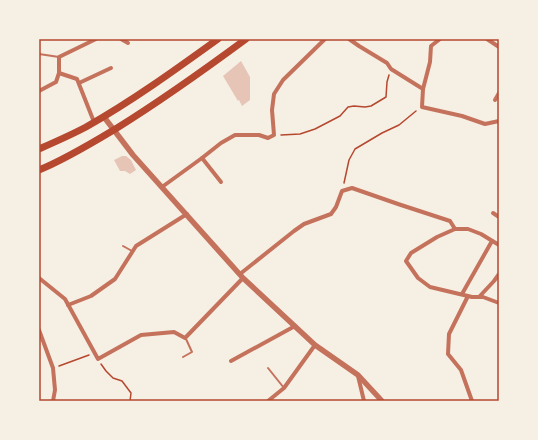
<svg xmlns="http://www.w3.org/2000/svg" width="538" height="440" font-family="Helvetica,sans-serif">
  <style>
    .building { fill: #e6c5b7 }
    .lines { fill: none; stroke-linecap: round; stroke-linejoin: round }
    .path { stroke: #b5482f; stroke-width: 1.5 }
    .service { stroke: #c5725c; stroke-width: 2 }
    .minor { stroke: #c5725c; stroke-width: 4 }
    .tertiary { stroke: #c5725c; stroke-width: 5.5 }
    .trunk { stroke: #b5482f; stroke-width: 7 }
    .neatline { fill: none; stroke: #b5482f; stroke-width: 1.5 }
  </style>
  <rect width="100%" height="100%" fill="#f6efe4"/>
  <g class="building">
    <path d="M241,61L250,77V100L242,106L239,100L238,101L223,76Z"/>
    <path d="M122,156H126L131,160L136,170L130,174L125,171H120L114,160Z"/>
  </g>
  <g class="lines">
    <g class="path">
      <path d="M281,135L300,134L315,129L340,116L348,107L354,106L365,107L371,106L386,97L387,82L389,75"/>
      <path d="M344,183L349,160L355,149L382,133L399,125L416,111"/>
      <path d="M101,364L106,371L113,378L122,381L131,393L130,401"/>
      <path d="M59,366L89,355"/>
    </g>
    <g class="service">
      <path d="M39,54L59,57"/>
      <path d="M123,246L132,251"/>
      <path d="M183,357L192,352L186,339"/>
      <path d="M268,368L284,388"/>
    </g>
    <g class="minor">
      <path d="M121,39L128,43"/>
      <path d="M349,39L359,46L387,63L391,69L423,89L422,107L462,116L485,124L499,121"/>
      <path d="M487,39L499,47"/>
      <path d="M79,83L111,68"/>
      <path d="M423,89L430,62L431,46L440,39"/>
      <path d="M39,91L56,82L59,73"/>
      <path d="M495,100L499,93"/>
      <path d="M94,122L77,79L59,73V57L96,39"/>
      <path d="M202,158L221,182"/>
      <path d="M162,187L202,158L221,143L235,135H259L268,138L274,135L272,110L274,94L283,80L325,39"/>
      <path d="M493,213L499,217"/>
      <path d="M455,229L437,237L411,253L406,261L418,278L430,287L472,297H483L499,303"/>
      <path d="M240,274L294,231L304,224L331,214L336,207L342,191L352,188L398,204L450,221L455,229H468L481,234L499,245"/>
      <path d="M39,278L65,299L98,359L141,335L174,332L185,338L243,278"/>
      <path d="M462,294L492,241"/>
      <path d="M468,296L449,334L448,354L461,370L472,401"/>
      <path d="M479,297L494,281L499,274"/>
      <path d="M68,305L91,296L115,279L136,246L187,214"/>
      <path d="M39,330L53,368L55,390L53,401"/>
      <path d="M231,361L295,326"/>
      <path d="M358,376L364,401"/>
      <path d="M268,401L284,388L315,345"/>
    </g>
    <path class="tertiary" d="M104,117L133,155L243,278L315,345L358,375L382,401"/>
    <g class="trunk">
      <path d="M39,149C55,142 71,135 86,127C132,101 175,70 218,39"/>
      <path d="M39,170C66,159 92,143 117,128C162,100 204,70 246,39"/>
    </g>
  </g>
  <rect width="538" height="440" fill="none" stroke="#f6efe4" stroke-width="80"/>
  <rect x="40" y="40" width="458" height="360" class="neatline"/>
</svg>
